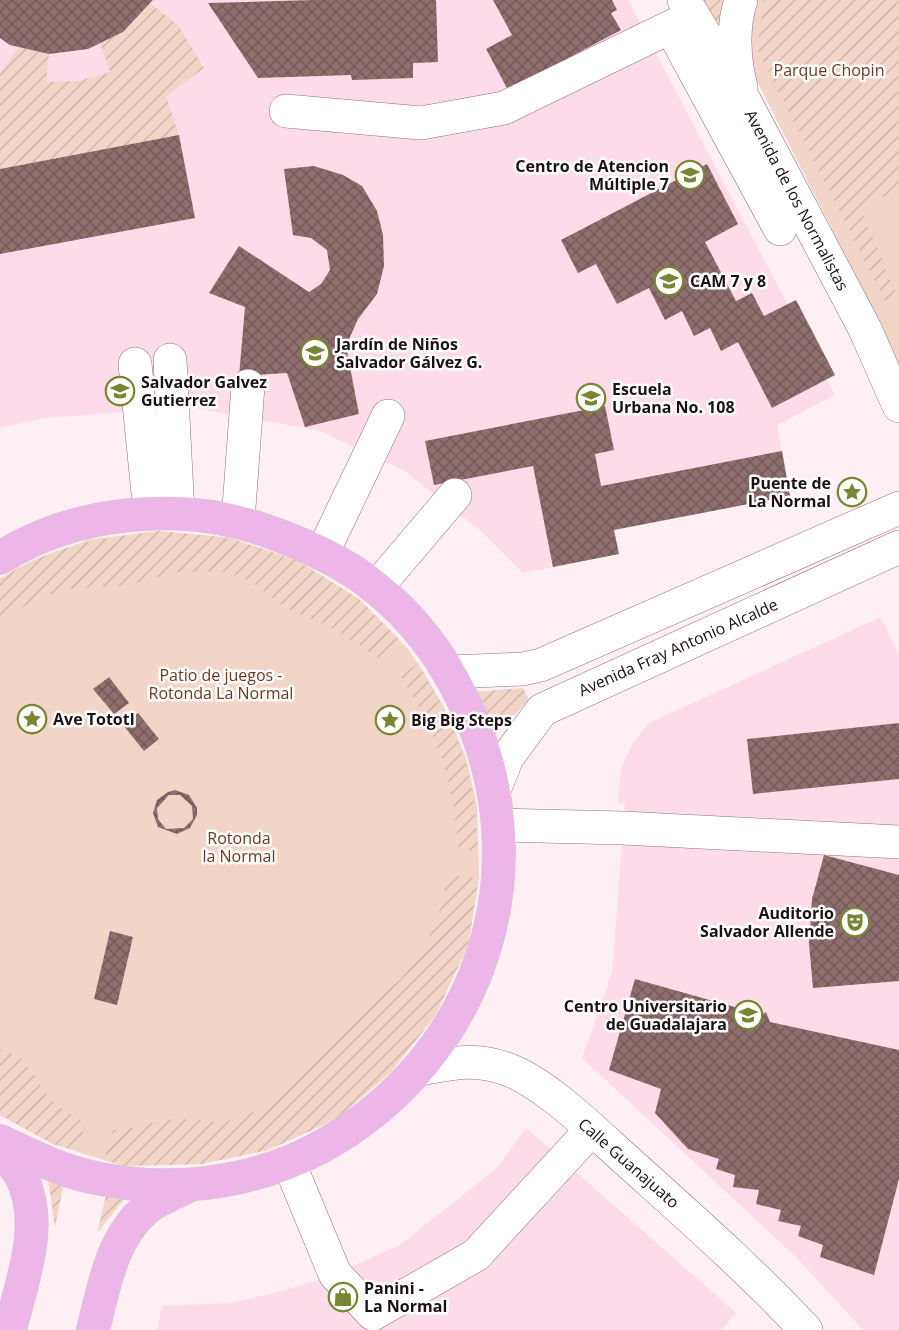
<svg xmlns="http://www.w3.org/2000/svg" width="899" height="1330" font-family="'Open Sans',sans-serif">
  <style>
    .built { fill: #fedbe8 }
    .park { fill: #f3d5c8 }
    .garden { fill: url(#garden-furrows) }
    .building { fill: url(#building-cross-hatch); fill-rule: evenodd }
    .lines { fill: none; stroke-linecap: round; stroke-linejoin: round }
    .minor-casing { stroke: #8e707c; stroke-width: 34 }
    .major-casing { stroke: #d1cfd0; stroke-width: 34 }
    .minor { stroke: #fff; stroke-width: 33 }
    .major { stroke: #ecb6e9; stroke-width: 33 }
    .labels { text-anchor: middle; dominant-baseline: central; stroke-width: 5; stroke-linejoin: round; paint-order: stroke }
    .park-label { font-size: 16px; fill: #6d3821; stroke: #fff }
    .poi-label { font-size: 16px; font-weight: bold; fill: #1b1014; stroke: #fff; text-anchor: start }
    .street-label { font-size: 16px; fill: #1b1014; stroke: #fff }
  </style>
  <defs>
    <pattern id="garden-furrows" width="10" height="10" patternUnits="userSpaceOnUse" patternTransform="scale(1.5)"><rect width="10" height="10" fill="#f3d5c8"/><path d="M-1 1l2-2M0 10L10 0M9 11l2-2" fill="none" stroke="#d0b6ab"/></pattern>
    <pattern id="building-cross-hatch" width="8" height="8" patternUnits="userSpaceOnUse" patternTransform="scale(1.5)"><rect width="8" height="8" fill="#8f6e6e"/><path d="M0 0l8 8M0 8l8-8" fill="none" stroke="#745959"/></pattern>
  </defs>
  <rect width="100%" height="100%" fill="#fdeff4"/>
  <g class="built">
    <path d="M0,0H628L835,395L777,425L790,496L614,529L619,554L523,573L480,530L403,470L320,431L190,407L45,418L0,428Z"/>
    <path d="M881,617L899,656V1330H863L796,1257L582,1058L612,973L625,804L618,803L621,769L632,744L649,723Z"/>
    <path d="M526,1128L736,1313L721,1330H157L162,1306L232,1303L286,1290L335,1274L400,1245L497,1168Z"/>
  </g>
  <g class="park">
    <path d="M752,0H899V370L879,322L757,81L746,54Z"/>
    <path d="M158,531L230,538L298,561L359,599L409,650L443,705L466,757L477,806L479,878L435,1016L268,1150L201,1164L123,1166L53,1144L0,1115V579L87,540Z"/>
  </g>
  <g class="garden">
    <path d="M697,0H732L727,30L714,33Z"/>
    <path d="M764,0H899V190L860,207L899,300L887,305L757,49Z"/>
    <path d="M151,4L178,25L204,68L166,96L179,135L0,169V74L19,47L49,54L46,82L78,81L110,72L100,44L123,32Z"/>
    <path d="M158,531L230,538L298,561L359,599L399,639L378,658L338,631L286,608L249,580L220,571L177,572L130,585L69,589L36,598L0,622V579C51,545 99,539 158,531Z"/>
    <path d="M418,663C459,731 475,771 478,851L458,849C454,778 438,737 401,677Z"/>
    <path d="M523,688L529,700L494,735L475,692Z"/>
    <path d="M447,875L479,878L468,946L435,1016L391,1072L337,1119L268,1150L201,1164L123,1166L104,1160L113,1130L140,1127L160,1120L193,1119L223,1123L270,1106L347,1022L401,979L424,950L442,904Z"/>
    <path d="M0,1049C35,1059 34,1084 57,1105C65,1112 77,1117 86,1123L77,1151L53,1144L0,1115Z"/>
    <path d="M47,1172L65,1178L55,1227Z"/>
    <path d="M108,1187L126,1197L97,1233Z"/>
  </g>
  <g class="building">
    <path d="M0,0H153L123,32L88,49L49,54L10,45L0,38Z"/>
    <path d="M313,0H436L438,62L413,63V78L352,80L351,75L258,78L208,3Z"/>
    <path d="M493,0H612L617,10L611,13L621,30L508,90L486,49L512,35Z"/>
    <path d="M179,135L195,218L0,254V169Z"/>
    <path d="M707,164L738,224L705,242L736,301L752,293L764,316L796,300L835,375L772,408L738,342L721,351L710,328L694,336L682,311L665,320L649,288L617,304L596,264L578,273L561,240Z"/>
    <path d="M314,166L343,175L362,186L377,211L383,235L384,266L377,294L358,319L346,346L359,414L305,427L287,373L239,376L245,307L209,293L239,246L309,292L321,284L330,270L327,250L311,238L293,235L284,169Z"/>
    <path d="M605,406L614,450L595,454L601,486L782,451L790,496L614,530L619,554L553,567L533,466L434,485L425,441Z"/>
    <path d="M109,677L129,703L114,714L93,689Z"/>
    <path d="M138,713L159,739L144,751L123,725Z"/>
    <path d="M899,723V779L753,794L747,739Z"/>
    <path d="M175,790L189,795L197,808V815L190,828L177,834L158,827L153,813L157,800L168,792ZM169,795H180L192,806L193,819L184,828L166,829L158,819L157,808Z"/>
    <path d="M824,855L899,875V981L813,988L809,944L812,899Z"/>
    <path d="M110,931L133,937L117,1005L94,999Z"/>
    <path d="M635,979L738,1008L746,1024L766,1012L770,1022L899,1050V1179L874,1275L820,1257L823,1245L798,1236L801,1226L778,1221L781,1210L756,1204L759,1190L733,1187L735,1175L716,1169L719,1159L688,1149L655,1113L661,1089L609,1070Z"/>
  </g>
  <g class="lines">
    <g class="minor-casing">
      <g id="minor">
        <path d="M684,0L743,98L865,329L899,406"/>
        <path d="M671,28L780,229"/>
        <path d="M741,87C734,60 732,26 741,0"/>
        <path d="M286,111L421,123L504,108L693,16"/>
        <path d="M170,360L178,513"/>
        <path d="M135,364L150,513"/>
        <path d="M238,521L248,386"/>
        <path d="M322,554L388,416"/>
        <path d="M376,588L455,495"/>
        <path d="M449,672L523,669L541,665L899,508"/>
        <path d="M495,788L507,758L542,710L899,547"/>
        <path d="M499,825L623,828L899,842"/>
        <path d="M420,1069C454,1063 476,1057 509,1070C545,1083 595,1132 624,1158C686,1214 749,1269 806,1330"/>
        <path d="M289,1163L335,1274L373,1314L476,1255L592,1129"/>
      </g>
    </g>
    <g class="major-casing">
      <g id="major">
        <path d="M0,558C76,510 180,501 264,530C304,544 343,561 376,588C412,617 442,656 462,698C546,866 482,1061 317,1149C249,1185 166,1194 91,1177C59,1170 30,1155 0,1141"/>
        <path d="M0,1148C6,1156 14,1165 20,1174C46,1223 22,1280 10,1330"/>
        <path d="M93,1330C104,1287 111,1238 147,1208C158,1199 175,1193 188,1186"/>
      </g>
    </g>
    <use href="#minor" class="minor"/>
    <use href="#major" class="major"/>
  </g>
  <defs>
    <g id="school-ring" transform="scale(1.5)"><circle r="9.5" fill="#fff" stroke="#788634" stroke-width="1.5"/><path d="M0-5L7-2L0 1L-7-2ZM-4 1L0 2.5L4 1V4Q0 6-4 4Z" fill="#788634"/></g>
    <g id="sight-ring" transform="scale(1.5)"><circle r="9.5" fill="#fff" stroke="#788634" stroke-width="1.5"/><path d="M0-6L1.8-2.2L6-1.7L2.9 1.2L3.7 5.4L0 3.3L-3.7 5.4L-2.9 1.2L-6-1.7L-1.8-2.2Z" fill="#788634"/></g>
    <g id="theatre-ring" transform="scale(1.5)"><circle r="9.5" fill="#fff" stroke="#788634" stroke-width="1.5"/><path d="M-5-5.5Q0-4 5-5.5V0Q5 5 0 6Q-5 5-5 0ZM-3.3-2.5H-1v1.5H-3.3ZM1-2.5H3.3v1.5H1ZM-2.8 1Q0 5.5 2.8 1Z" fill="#788634"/></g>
    <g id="university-ring" transform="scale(1.5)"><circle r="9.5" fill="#fff" stroke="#788634" stroke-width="1.5"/><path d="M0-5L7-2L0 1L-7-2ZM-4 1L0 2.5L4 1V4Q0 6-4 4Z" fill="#788634"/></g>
    <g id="shop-ring" transform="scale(1.5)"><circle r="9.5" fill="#fff" stroke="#788634" stroke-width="1.5"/><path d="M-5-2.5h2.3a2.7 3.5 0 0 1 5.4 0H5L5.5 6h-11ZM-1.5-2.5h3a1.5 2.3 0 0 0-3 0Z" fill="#788634"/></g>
  </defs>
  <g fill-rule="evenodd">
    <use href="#school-ring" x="690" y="175"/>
    <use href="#school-ring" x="669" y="281"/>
    <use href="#school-ring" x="315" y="353"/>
    <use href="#school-ring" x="120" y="391"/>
    <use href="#school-ring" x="591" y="398"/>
    <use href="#sight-ring" x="852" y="492"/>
    <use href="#sight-ring" x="32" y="719"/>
    <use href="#sight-ring" x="390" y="720"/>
    <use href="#theatre-ring" x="855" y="922"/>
    <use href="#university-ring" x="748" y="1015"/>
    <use href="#shop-ring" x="343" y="1297"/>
  </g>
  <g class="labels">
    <g class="park-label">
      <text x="829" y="70">Parque Chopin</text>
      <text x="221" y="675">Patio de juegos -<tspan x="221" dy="18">Rotonda La Normal</tspan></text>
      <text x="239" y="838">Rotonda<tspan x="239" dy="18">la Normal</tspan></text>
    </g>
    <g class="poi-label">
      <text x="669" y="166" text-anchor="end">Centro de Atencion<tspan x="669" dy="18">Múltiple 7</tspan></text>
      <text x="690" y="281">CAM 7 y 8</text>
      <text x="336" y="344">Jardín de Niños<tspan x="336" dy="18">Salvador Gálvez G.</tspan></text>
      <text x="141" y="382">Salvador Galvez<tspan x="141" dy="18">Gutierrez</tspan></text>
      <text x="612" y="389">Escuela<tspan x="612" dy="18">Urbana No. 108</tspan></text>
      <text x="831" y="483" text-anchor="end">Puente de<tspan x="831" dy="18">La Normal</tspan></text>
      <text x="53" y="719">Ave Tototl</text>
      <text x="411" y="720">Big Big Steps</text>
      <text x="834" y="913" text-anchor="end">Auditorio<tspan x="834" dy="18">Salvador Allende</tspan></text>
      <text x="727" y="1006" text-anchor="end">Centro Universitario<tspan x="727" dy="18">de Guadalajara</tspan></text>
      <text x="364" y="1288">Panini -<tspan x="364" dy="18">La Normal</tspan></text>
    </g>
    <g class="street-label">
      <text transform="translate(797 200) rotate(62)">Avenida de los Normalistas</text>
      <text transform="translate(678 647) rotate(-24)">Avenida Fray Antonio Alcalde</text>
      <text transform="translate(629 1163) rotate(41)">Calle Guanajuato</text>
    </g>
  </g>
</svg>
